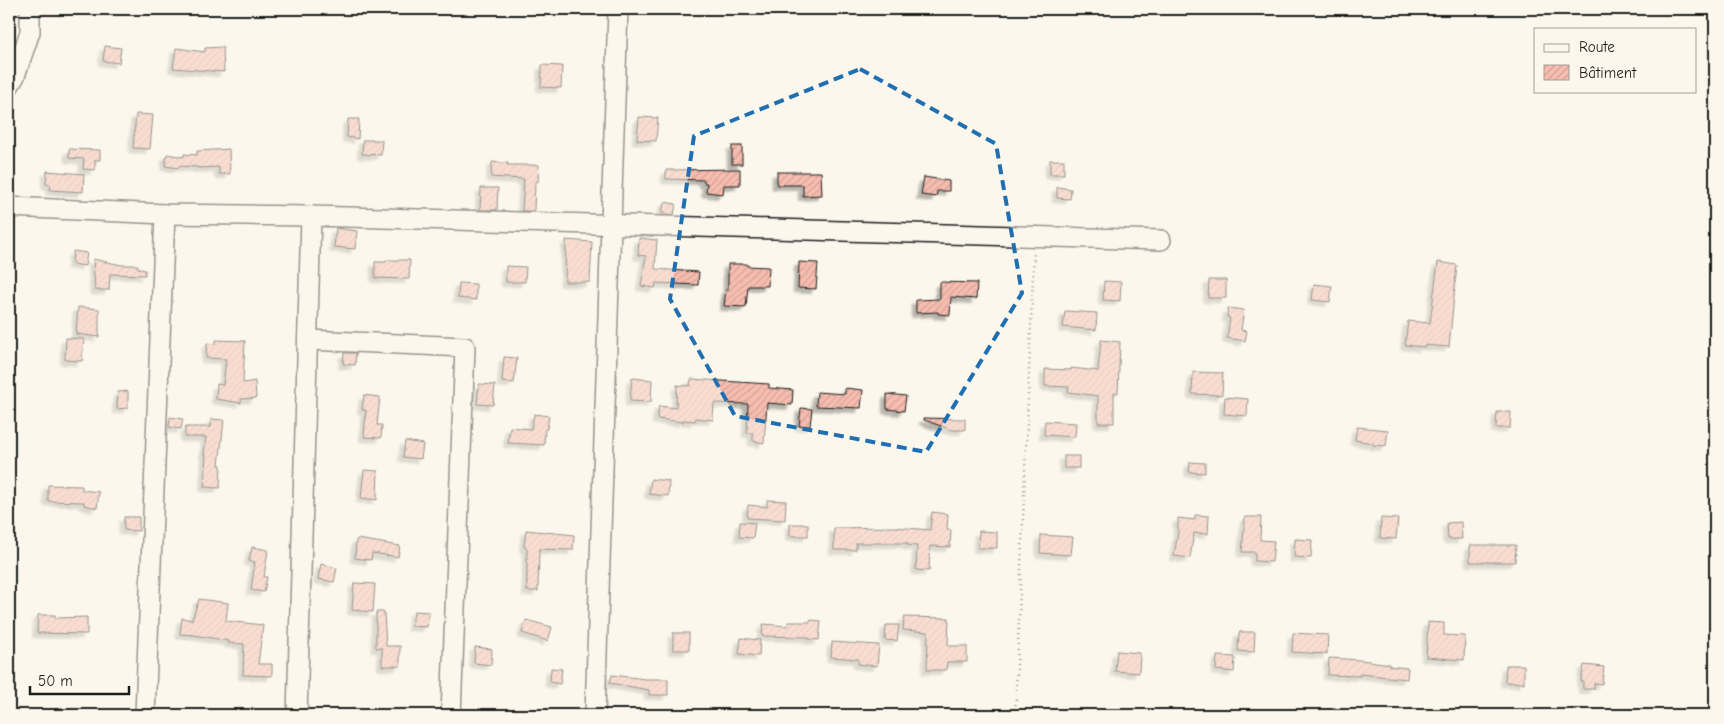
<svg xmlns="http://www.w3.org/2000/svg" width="1724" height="724" font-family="'Comic Neue',sans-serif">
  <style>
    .building { fill: url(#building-hatch); stroke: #1c1c1c; filter: url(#shadow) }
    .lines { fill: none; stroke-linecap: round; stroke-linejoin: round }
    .minor-casing { stroke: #1c1c1c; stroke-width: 22 }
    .path { stroke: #1c1c1c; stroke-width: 2.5; stroke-dasharray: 1 4; stroke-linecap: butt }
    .minor { stroke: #fbf7ec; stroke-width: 19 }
    .marked { fill: none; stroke: #1f6fb2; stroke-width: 4; stroke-dasharray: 10 6; stroke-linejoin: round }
  </style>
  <defs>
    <pattern id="building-hatch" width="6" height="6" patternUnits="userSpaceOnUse" patternTransform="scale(1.25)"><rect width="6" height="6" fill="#f7bdb0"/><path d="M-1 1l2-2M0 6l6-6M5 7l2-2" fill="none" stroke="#d3a297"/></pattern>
    <filter id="shadow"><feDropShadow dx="-4.5" dy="4.5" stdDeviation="1" flood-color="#0004"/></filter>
  </defs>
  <rect width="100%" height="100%" fill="#fbf7ec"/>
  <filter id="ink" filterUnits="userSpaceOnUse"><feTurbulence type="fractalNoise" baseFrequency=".02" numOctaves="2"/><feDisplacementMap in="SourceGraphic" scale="10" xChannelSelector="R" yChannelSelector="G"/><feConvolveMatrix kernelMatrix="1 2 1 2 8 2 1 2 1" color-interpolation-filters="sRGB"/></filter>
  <g filter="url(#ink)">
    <g class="building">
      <path d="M105,46L121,48L119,63L103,61Z"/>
      <path d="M223,47L224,72L173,68L176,48L205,52V48Z"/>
      <path d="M542,65L562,66L561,88L541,87Z"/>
      <path d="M136,114L153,115L150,149L133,148Z"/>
      <path d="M639,117L658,118L656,141L637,140Z"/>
      <path d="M348,119H359L358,139L347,137Z"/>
      <path d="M363,140H382L381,155L362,154Z"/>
      <rect x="732" y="146" width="10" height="18"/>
      <path d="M69,149L100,150V160H95V170L83,169L84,159L69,158Z"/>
      <path d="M229,149L230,174H219V167L198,168V167L179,166V168L165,166L167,154L184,157V154L197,155V151Z"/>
      <rect x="1050" y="160" width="14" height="14"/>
      <path d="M492,162L508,163L507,165H539L538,182H535L534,211H522L524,179L491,177Z"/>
      <path d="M740,169V185H724L723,194L706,192L707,183H704V180L666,179V170Z"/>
      <path d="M47,171L84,174L83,192L50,190L51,185L46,184Z"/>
      <path d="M777,172H821L822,195L803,196V185H777Z"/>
      <path d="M924,177L949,181V191H937L936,197L921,195Z"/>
      <path d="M1057,187L1071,189L1070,199L1057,198Z"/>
      <path d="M481,188H498L497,210H480Z"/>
      <path d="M664,202L676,204L674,215L662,213Z"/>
      <path d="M336,228L357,231L355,249L334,247Z"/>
      <path d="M639,238L657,240L655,269L699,272L698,285L656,283L655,288L641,286L646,256L638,255Z"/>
      <path d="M566,240L592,242L590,282H565Z"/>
      <path d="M73,251L87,253L85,266L72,264Z"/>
      <path d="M93,259L122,265H138V268L145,270V275L110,274L109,290H95Z"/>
      <path d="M386,260H410L409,279L375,278V262H386Z"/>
      <path d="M799,262L818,263L816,289L798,288Z"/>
      <path d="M1438,262L1457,265L1449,347L1424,345V347L1405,345L1408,321L1430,323Z"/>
      <path d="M728,264H747V266L769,267L768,286H748L746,307L724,306L726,289L728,290Z"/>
      <path d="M506,266L526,267L525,282H506Z"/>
      <path d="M1209,280H1226V298H1208Z"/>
      <path d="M1104,281L1121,282L1120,301L1103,300Z"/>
      <path d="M940,282L977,283L976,299L951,297L950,315L938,314V312L916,313V300L940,299Z"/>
      <path d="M459,283L476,284V300L458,298Z"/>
      <path d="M1314,284L1332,286L1330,302L1312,300Z"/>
      <path d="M78,307L99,309V337L76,334Z"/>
      <path d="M1228,308L1244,310L1241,330L1247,331L1245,341L1227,338L1230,318L1227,317Z"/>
      <path d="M1065,311L1097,313L1096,330L1063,327Z"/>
      <path d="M66,338L84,339L82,361L65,360Z"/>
      <path d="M216,340L245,341L243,383L255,381L256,398L241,399V403L216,399L217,384L223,385L226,359L206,358L207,343L215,344Z"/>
      <path d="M1101,340L1120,342L1118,393H1114V423H1098V396L1068,392L1069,387L1045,386V369L1071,370V368L1098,371Z"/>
      <path d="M344,353H356L355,365L343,364Z"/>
      <path d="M504,357L517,358L514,383L502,382Z"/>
      <path d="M1193,372L1223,373L1222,395L1192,394Z"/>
      <path d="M632,378L652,380L651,402L630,401Z"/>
      <path d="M691,379L769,384V388L793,390L792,405L767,403L764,443L753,441V433H747L748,404L714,403L713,420L696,418L695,421L683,420V422L657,419L659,406L676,408L677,385L690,386Z"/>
      <path d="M479,384L495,385L493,405L477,404Z"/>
      <path d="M845,388L863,390L861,408L816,406L817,392L845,394Z"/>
      <path d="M128,391V408L117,409L118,392Z"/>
      <path d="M887,394L906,396L904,411L887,409Z"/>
      <path d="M364,395L380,397L377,425H382L381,438L364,437L366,410H362Z"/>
      <path d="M1225,397L1248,399L1247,416L1224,414Z"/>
      <path d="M801,408L812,409L810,426H799Z"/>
      <path d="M1497,412H1511L1510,428H1496Z"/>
      <path d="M534,414L549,416L547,429H545L544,445L508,443L510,427L531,429Z"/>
      <path d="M170,417L183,419L181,429L169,427Z"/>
      <path d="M924,418L965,419V430H952L924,420Z"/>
      <path d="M211,419L224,420L219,465H221L220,488L204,487L206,455H204L206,437H185V427H211Z"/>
      <path d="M1045,421L1076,423L1075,437L1044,435Z"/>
      <path d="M1357,427L1388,430L1386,446L1373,445V443L1355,440Z"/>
      <path d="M405,441L423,444L421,459L403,457Z"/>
      <rect x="1064" y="456" width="15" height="12"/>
      <path d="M1190,462L1205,463V473L1189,472Z"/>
      <path d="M364,470L378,471L377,500L361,498Z"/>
      <path d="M651,479L669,481L668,496L649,494Z"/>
      <path d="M48,485L82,486V490L99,492L97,508L84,505V502L48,501Z"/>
      <path d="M767,500L786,501L785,520L747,518L748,505L767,507Z"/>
      <path d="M932,512L948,514L947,530H951L950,547L930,546L929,571L916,570L917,546L907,545L908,543H856V550H834V528L895,527L930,530Z"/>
      <path d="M1195,515L1209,516L1208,534L1194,533L1190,558L1174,556L1178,532V518L1195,520Z"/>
      <path d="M124,517H139V531L124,530Z"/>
      <path d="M1245,517H1261L1260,540L1274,541L1272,562L1255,561V552H1242Z"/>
      <path d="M1381,518L1398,519L1396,539L1380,538Z"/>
      <path d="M740,522L755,523L753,538L739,537Z"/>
      <path d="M1461,522L1462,539H1448L1447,523Z"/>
      <rect x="790" y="524" width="18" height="12"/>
      <path d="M526,530L574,535L573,550L539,549L538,591H527V548L524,547Z"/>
      <path d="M979,531L997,532V548H978Z"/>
      <path d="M1041,535L1073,537L1071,555L1040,553Z"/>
      <path d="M358,539L400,546L398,557L372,553L371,560L355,558L356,540Z"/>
      <path d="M1295,539L1312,540L1311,558L1294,557Z"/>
      <path d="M1470,545H1516L1515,562H1470Z"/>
      <path d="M252,547L268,550L264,577H267L264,592L251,590L255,562L249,561Z"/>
      <path d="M321,564L337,568L334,582L318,579Z"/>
      <path d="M354,583L375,584L373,612L352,610Z"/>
      <path d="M199,599L228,603L226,621L263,625L258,664H272V676L243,675L244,644L228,643L229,641L194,635L180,634L182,618L192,620Z"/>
      <path d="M414,611L429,612L427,627L412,626Z"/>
      <path d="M376,612H384L386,646H400V666H382V648H376Z"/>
      <path d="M38,615H55V618L87,617V634L37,633Z"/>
      <path d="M904,617L949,618L948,646H967V662H947L946,670H927L928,632L903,630Z"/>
      <path d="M526,620L552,627L548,641L522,633Z"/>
      <path d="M810,620L821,621L819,640L808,639V637L762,636L763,624L788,626V622H810Z"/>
      <path d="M1428,622L1444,623V635L1465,636L1464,660L1426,657Z"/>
      <path d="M886,625H899L897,641L885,640Z"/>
      <path d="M1239,632H1255L1254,652L1238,651Z"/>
      <rect x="673" y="633" width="16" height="17"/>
      <path d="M1293,633L1328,635L1327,654L1292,652Z"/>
      <path d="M741,638L760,640L759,656L739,654Z"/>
      <path d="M832,642L879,645L877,666L858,664V659L831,657Z"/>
      <path d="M475,647L492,649L491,665L474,663Z"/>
      <path d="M1117,651L1140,653L1139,673L1115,671Z"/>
      <path d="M1217,656L1235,657L1234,672L1216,670Z"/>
      <path d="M1329,658L1361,660L1390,664L1389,666L1408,668L1407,679L1360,674V676L1328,675Z"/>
      <path d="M1506,665H1524V683L1505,682Z"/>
      <path d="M1584,665L1604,667L1602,684L1594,683V689H1583V682L1581,681Z"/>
      <path d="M551,668L562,669L560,684L550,682Z"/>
      <path d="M612,675L646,679H668V695H649V690L610,683Z"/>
    </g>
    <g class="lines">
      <g class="minor-casing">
        <g id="minor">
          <path d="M9,86L15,76L30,32V9"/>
          <path d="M9,207L165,214L311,216L1161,240"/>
          <path d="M308,340L465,347L451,715"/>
          <path d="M145,715L165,214"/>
          <path d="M297,715L311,216"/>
          <path d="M595,715L618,9"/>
        </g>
      </g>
      <path class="path" d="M1015,715L1034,251"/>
      <use href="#minor" class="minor"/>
    </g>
  </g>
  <path d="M0 0H1724V724H0ZM860,69L996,144L1022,293L926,452L735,416L670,299L694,136Z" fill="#fbf7ec" fill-opacity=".55" fill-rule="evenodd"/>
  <path class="marked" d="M860,69L996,144L1022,293L926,452L735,416L670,299L694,136Z"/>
  <rect width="1724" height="724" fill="none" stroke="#fbf7ec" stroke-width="30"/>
  <rect x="15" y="15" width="1694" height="694" fill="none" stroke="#1c1c1c" stroke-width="2" filter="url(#ink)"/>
  <rect x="1534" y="28" width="162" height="65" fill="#fbf7ec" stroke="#a29f99"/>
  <rect x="1544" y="44" width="25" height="8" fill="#fbf7ec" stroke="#a29f99"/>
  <text x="1579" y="52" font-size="15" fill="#1c1c1c">Route</text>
  <rect x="1544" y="65" width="25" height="15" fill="url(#building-hatch)" stroke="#a29f99"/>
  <text x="1579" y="78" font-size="15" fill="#1c1c1c">Bâtiment</text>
  <path d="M30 686v8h99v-8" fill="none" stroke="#1c1c1c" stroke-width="2.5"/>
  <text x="38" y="686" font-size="15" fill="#1c1c1c" stroke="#fbf7ec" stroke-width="4" paint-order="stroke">50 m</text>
</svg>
